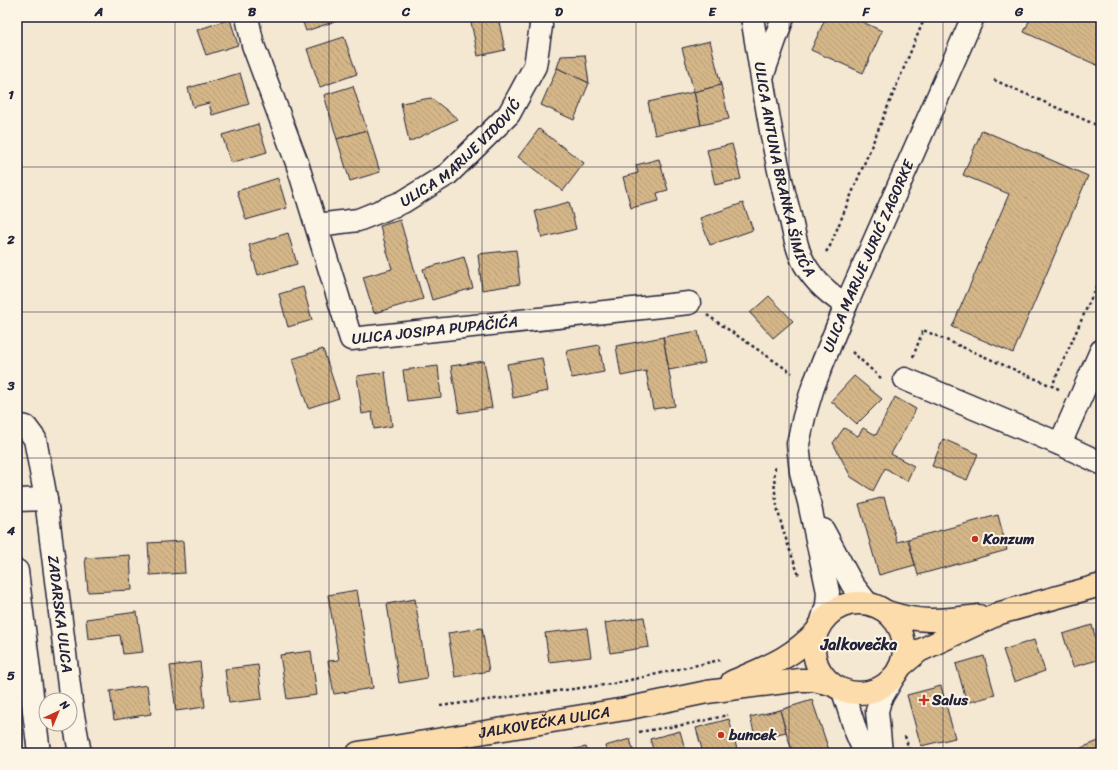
<svg xmlns="http://www.w3.org/2000/svg" width="1118" height="770" font-family="Sriracha,sans-serif">
  <style>
    .building { fill: url(#building-back-hatch); stroke: #22223b }
    .lines { fill: none; stroke-linecap: round; stroke-linejoin: round }
    .minor-casing { stroke: #22223b; stroke-width: 25 }
    .major-casing { stroke: #22223b; stroke-width: 25 }
    .path { stroke: #22223b; stroke-width: 2.5; stroke-dasharray: 3 3; stroke-linecap: butt }
    .minor { stroke: #fcf5e5; stroke-width: 22 }
    .major { stroke: #fddcac; stroke-width: 22 }
    .grid { fill: none; stroke: #22223b; stroke-width: 1; stroke-opacity: 0.55 }
    .poi-dot { fill: #c8321e; stroke: #fcf5e5; stroke-width: 1.5 }
    .labels { text-anchor: middle; dominant-baseline: central; stroke-width: 4; stroke-linejoin: round; paint-order: stroke }
    .street-label { font-size: 15px; fill: #22223b; stroke: #fcf5e5 }
    .poi-label { font-size: 15px; font-weight: bold; fill: #22223b; stroke: #fcf5e5; text-anchor: start }
    .neighbourhood-label { font-size: 16px; font-weight: bold; fill: #22223b; stroke: #fcf5e5 }
    .neatline { fill: none; stroke: #22223b; stroke-width: 1.5 }
    .grid-label { font-size: 13px; text-anchor: middle; font-weight: bold; fill: #22223b }
  </style>
  <defs>
    <pattern id="building-back-hatch" width="6" height="6" patternUnits="userSpaceOnUse"><rect width="6" height="6" fill="#d4b688"/><path d="M-1 5l2 2M0 0l6 6M5-1l2 2" fill="none" stroke="#b69c76"/></pattern>
  </defs>
  <rect width="100%" height="100%" fill="#f4e8d2"/>
  <filter id="ink" filterUnits="userSpaceOnUse"><feTurbulence type="fractalNoise" baseFrequency=".025" numOctaves="2"/><feDisplacementMap in="SourceGraphic" scale="8" xChannelSelector="R" yChannelSelector="G"/><feConvolveMatrix kernelMatrix="1 2 1 2 8 2 1 2 1" color-interpolation-filters="sRGB"/></filter>
  <g filter="url(#ink)">
    <g class="building">
      <path d="M301,17H334L336,21L306,31Z"/>
      <path d="M470,17H498L505,50L478,56Z"/>
      <path d="M826,17H852L882,31L863,73L811,50Z"/>
      <path d="M1031,17H1101V67L1024,32Z"/>
      <path d="M230,19L238,45L206,55L197,30Z"/>
      <path d="M344,37L357,74L320,87L307,49Z"/>
      <path d="M710,41L721,85L694,92L682,48Z"/>
      <path d="M585,55L589,83L557,68L561,56Z"/>
      <path d="M557,68L589,83L574,120L541,105Z"/>
      <path d="M240,73L249,104L212,115L209,103L193,107L188,88Z"/>
      <path d="M721,85L729,119L701,125L694,92Z"/>
      <path d="M353,86L367,130L337,139L324,95Z"/>
      <path d="M694,92L701,125L655,135L648,102Z"/>
      <path d="M431,98L458,119L409,142L401,103Z"/>
      <path d="M258,124L267,152L231,163L222,135Z"/>
      <path d="M539,129L584,163L563,191L518,157Z"/>
      <path d="M367,130L380,172L350,181L337,139Z"/>
      <path d="M982,130L1088,176L1013,353L952,327L1009,194L963,175Z"/>
      <path d="M732,144L741,179L715,185L707,150Z"/>
      <path d="M659,159L668,190L657,193L659,201L631,208L623,177L638,173L636,165Z"/>
      <path d="M278,178L287,208L246,220L237,191Z"/>
      <path d="M569,202L576,229L542,238L535,211Z"/>
      <path d="M743,203L753,230L710,245L700,218Z"/>
      <path d="M400,220L423,299L374,313L363,277L392,269L380,226Z"/>
      <path d="M288,233L297,264L258,275L249,245Z"/>
      <path d="M516,250L520,284L482,290L478,254Z"/>
      <path d="M464,257L473,288L432,300L423,269Z"/>
      <path d="M303,287L312,320L288,327L279,294Z"/>
      <path d="M769,296L793,321L773,338L750,313Z"/>
      <path d="M698,331L705,363L669,370L663,337Z"/>
      <path d="M663,337L675,406L653,409L646,371L621,376L616,346Z"/>
      <path d="M599,345L604,372L572,378L566,351Z"/>
      <path d="M323,349L339,398L308,408L292,359Z"/>
      <path d="M542,358L548,391L513,398L507,364Z"/>
      <path d="M484,361L492,408L459,413L451,366Z"/>
      <path d="M438,366L441,397L407,401L403,370Z"/>
      <path d="M385,372L392,426L374,429L372,412L362,414L357,376Z"/>
      <path d="M854,376L882,399L857,424L831,401Z"/>
      <path d="M895,397L916,409L891,454L914,466L907,481L885,468L873,491L851,477L833,443L844,428L858,436L863,428L876,435Z"/>
      <path d="M943,439L978,454L967,480L932,466Z"/>
      <path d="M884,497L897,542L908,539L915,565L879,575L859,504Z"/>
      <path d="M998,515L1007,550L918,575L908,539Z"/>
      <path d="M183,541L185,573L150,575L148,543Z"/>
      <path d="M130,555L132,590L88,592L85,558Z"/>
      <path d="M357,590L373,688L334,694L328,661L339,660L328,595Z"/>
      <path d="M415,599L427,678L399,683L387,604Z"/>
      <path d="M137,612L143,652L123,654L120,635L88,639L86,619Z"/>
      <path d="M644,617L649,647L610,653L605,623Z"/>
      <path d="M1092,625L1101,659L1073,667L1063,634Z"/>
      <path d="M482,628L489,671L455,677L448,633Z"/>
      <path d="M587,628L591,657L549,662L545,633Z"/>
      <path d="M1034,640L1045,671L1014,682L1003,650Z"/>
      <path d="M311,651L317,695L287,699L280,655Z"/>
      <path d="M984,656L995,695L967,703L956,664Z"/>
      <path d="M200,662L205,707L176,711L170,666Z"/>
      <path d="M258,665L262,699L229,703L225,669Z"/>
      <path d="M147,685L151,714L114,720L110,691Z"/>
      <path d="M941,686L955,738L921,746L907,695Z"/>
      <path d="M812,700L830,753H793L786,732L780,710Z"/>
      <path d="M780,710L786,732L756,739L750,717Z"/>
      <path d="M729,719L738,753H703L696,728Z"/>
      <path d="M680,731L686,753H654L650,739Z"/>
      <path d="M630,739L634,753H607L605,746Z"/>
      <path d="M1101,740V753H1084L1081,748Z"/>
      <path d="M586,747L588,753H559V752Z"/>
    </g>
    <g class="lines">
      <g class="minor-casing">
        <g id="minor">
          <path id="s1" d="M247,17L253,45L297,163L351,339L689,303"/>
          <path id="s2" d="M752,17C763,82 772,149 789,212C793,227 795,243 801,257C810,277 827,293 846,305"/>
          <path d="M763,74L783,17"/>
          <path id="s3" d="M317,225L358,220L403,202L448,174L509,114L535,66L541,26L540,17"/>
          <path d="M905,379L1060,444L1101,463"/>
          <path id="s4" d="M17,425L26,427L35,439L46,499L72,710L80,753"/>
          <path d="M1060,444L1101,351"/>
          <path d="M17,500L46,499"/>
          <path d="M823,530L852,584L867,603"/>
          <path d="M17,571L39,753"/>
          <path id="s5" d="M822,621L827,605L828,592L809,502L801,472L798,444L804,417L813,387L846,305L973,17"/>
          <path d="M843,691L856,732L865,753"/>
          <path d="M881,753L877,711L880,700L893,678"/>
        </g>
      </g>
      <g class="major-casing">
        <g id="major">
          <circle cx="859" cy="648" r="45"/>
          <path d="M887,612C922,624 944,620 979,616"/>
          <path d="M901,666L919,651L1000,613L1101,585"/>
          <path d="M732,682C765,667 789,660 816,632"/>
          <path id="s6" d="M358,753L625,709L707,692L800,680H813L831,684"/>
        </g>
      </g>
      <g class="path">
        <path d="M994,80L1101,127"/>
        <path d="M826,252L830,246L925,17"/>
        <path d="M707,315L792,373"/>
        <path d="M852,352L882,379"/>
        <path d="M913,357L923,330L1052,386"/>
        <path d="M1059,389L1052,386L1101,276"/>
        <path d="M775,467C771,505 787,541 799,576"/>
        <path d="M440,706L612,684L720,660"/>
        <path d="M639,732L694,723L728,715"/>
        <path d="M905,736L910,753"/>
      </g>
      <use href="#minor" class="minor"/>
      <use href="#major" class="major"/>
    </g>
  </g>
  <path class="grid" d="M175,17V753M329,17V753M482,17V753M636,17V753M789,17V753M943,17V753M17,167H1101M17,312H1101M17,458H1101M17,603H1101"/>
  <g class="poi-dot">
    <circle cx="975" cy="539" r="4"/>
    <path d="M922 694h4v4h4v4h-4v4h-4v-4h-4v-4h4z"/>
    <circle cx="721" cy="735" r="4"/>
  </g>
  <g class="labels">
    <g class="street-label">
      <text stroke="none"><textPath href="#s3" startOffset="166">ULICA MARIJE VIDOVIĆ</textPath></text>
      <text stroke="none"><textPath href="#s2" startOffset="156">ULICA ANTUNA BRANKA ŠIMIĆA</textPath></text>
      <text stroke="none"><textPath href="#s5" startOffset="382">ULICA MARIJE JURIĆ ZAGORKE</textPath></text>
      <text stroke="none"><textPath href="#s1" startOffset="423">ULICA JOSIPA PUPAČIĆA</textPath></text>
      <text stroke="none"><textPath href="#s4" startOffset="201">ZADARSKA ULICA</textPath></text>
      <text stroke="none"><textPath href="#s6" startOffset="189">JALKOVEČKA ULICA</textPath></text>
    </g>
    <g class="poi-label">
      <text x="983" y="539">Konzum</text>
      <text x="932" y="700">Salus</text>
      <text x="729" y="735">buncek</text>
    </g>
    <g class="neighbourhood-label">
      <text x="859" y="644">Jalkovečka</text>
    </g>
  </g>
  <rect width="1118" height="770" fill="none" stroke="#fcf5e5" stroke-width="44"/>
  <g transform="translate(58 712) rotate(44)"><circle r="19" fill="#fcf5e5" stroke="#a5a1a1"/>
  <path d="M0-3L7 15L0 10L-7 15Z" fill="#c8321e"/>
  <text y="-6" font-size="11" font-weight="bold" text-anchor="middle" fill="#22223b">N</text>
  </g>
  <rect x="22" y="22" width="1074" height="726" class="neatline"/>
  <g class="grid-label">
    <text x="99" y="16">A</text>
    <text x="252" y="16">B</text>
    <text x="406" y="16">C</text>
    <text x="559" y="16">D</text>
    <text x="712" y="16">E</text>
    <text x="866" y="16">F</text>
    <text x="1019" y="16">G</text>
    <text x="11" y="99">1</text>
    <text x="11" y="244">2</text>
    <text x="11" y="390">3</text>
    <text x="11" y="535">4</text>
    <text x="11" y="680">5</text>
  </g>
</svg>
